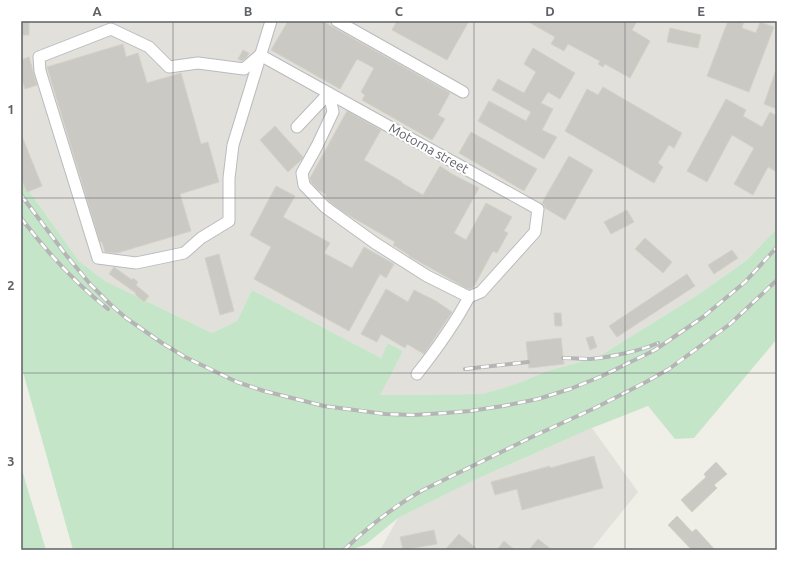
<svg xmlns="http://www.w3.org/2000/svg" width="798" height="571" font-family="Ubuntu,sans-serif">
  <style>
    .industrial { fill: #e1e0db }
    .green { fill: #c5e5c9 }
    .building { fill: #cbc9c4; stroke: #d4d1c5 }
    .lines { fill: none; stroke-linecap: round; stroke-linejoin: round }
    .minor-casing { stroke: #b9bbbf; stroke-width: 13 }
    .minor { stroke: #fff; stroke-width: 11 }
    .rail-casing { stroke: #b5b5b6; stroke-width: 4 }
    .rail { stroke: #fff; stroke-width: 2.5; stroke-dasharray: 8; stroke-linecap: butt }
    .grid { fill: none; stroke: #5e6166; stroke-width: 1; stroke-opacity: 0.55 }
    .labels { text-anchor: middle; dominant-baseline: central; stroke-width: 4; stroke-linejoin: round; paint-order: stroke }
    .street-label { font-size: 13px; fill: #5e6166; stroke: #fff }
    .neatline { fill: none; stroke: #5e6166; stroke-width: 1.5 }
    .grid-label { font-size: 13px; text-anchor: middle; font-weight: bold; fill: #5e6166 }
  </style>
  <rect width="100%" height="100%" fill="#efefe7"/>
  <g class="industrial">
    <path d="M21,21H777V228L747,260L696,296L598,357L547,371L519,383L483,394L379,395L403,351L389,343L381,358L252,290L237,321L212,333L105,281L79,261L21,180Z"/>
    <path d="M592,428L638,492L591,550H380L398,518L479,478Z"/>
  </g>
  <g class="green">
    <path d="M21,180L79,261L105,281L212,333L237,321L252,290L381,358L388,343L403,351L380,395L483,394L519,383L547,371L598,357L696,296L747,260L777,228V339L694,438L675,439L648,406L592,428L479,478L398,518L365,545L349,550H73L21,365Z"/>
    <path d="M21,467L46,550H21Z"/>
  </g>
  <g class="building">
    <rect x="21" y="21" width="8" height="14"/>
    <path d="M288,21H322L450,93L438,115L445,119L432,140L362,100L365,95L361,92L374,68L357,59L340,89L271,50Z"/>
    <path d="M397,21H469L447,60L392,30Z"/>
    <path d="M527,21H637L632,30L650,41L630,78L605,64L603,67L598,64L600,61L568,44L564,51L551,44L555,37Z"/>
    <path d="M728,21H744L742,28L756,33L760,22L774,27L749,92L707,76Z"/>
    <path d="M670,28L701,35L698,48L667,42Z"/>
    <path d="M123,44L126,57L138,53L147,83L181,73L201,144L208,142L219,182L180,194L191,231L117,253L105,252L102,242H100L47,67Z"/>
    <path d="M533,48L575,73L560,99L548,92L541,103L553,109L542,130L557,137L544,159L478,121L489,101L526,121L531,112L492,90L498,79L524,93L536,72L524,64Z"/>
    <path d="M243,50L249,53L247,57L242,61L238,59Z"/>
    <path d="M29,57L37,85L25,89L21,76V60Z"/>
    <path d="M776,70H777V109L764,104Z"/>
    <path d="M603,87L682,133L674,148L669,145L658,163L663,167L654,183L565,131L587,89L598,95Z"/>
    <path d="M726,99L746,110L743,116L762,127L770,112L777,116V172L768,167L753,195L734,184L754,148L732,135L707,182L687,171Z"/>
    <path d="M347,111L381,130L364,160L402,182V183L423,195L440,166L452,174L479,188L454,233L466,240L486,203L512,217L504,231L508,233L497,253L493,251L473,288L469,289L466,288L409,256V255L393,245L395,242L343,212L330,202L325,197L326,194L318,190L311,182L310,178Z"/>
    <path d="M275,126L303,157L302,159L288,172L260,140Z"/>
    <path d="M471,132L537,169L524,191L459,153Z"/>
    <path d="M21,134L42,186L27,192L21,178Z"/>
    <path d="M569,156L593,170L565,220L545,208L544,205L542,203Z"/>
    <path d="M276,186L295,196L283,217L330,243L324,253L352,268L364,247L394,264L386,278L380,274L349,331L254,279L271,247L250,235Z"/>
    <path d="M627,210L634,222L611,234L604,222Z"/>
    <path d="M645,238L672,262L663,273L635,249Z"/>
    <path d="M732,250L738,258L714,274L708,265Z"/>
    <path d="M219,254L234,311L220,315L205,258Z"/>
    <path d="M114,267L132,280L133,278L138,282L136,285L149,296L144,302L135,294L136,293L109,274Z"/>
    <path d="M687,274L695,286L617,337L609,326Z"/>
    <path d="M386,289L408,302L414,290L436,301L452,312L424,354L407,344L405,348L381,334L377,342L361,334Z"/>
    <path d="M554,313H561L562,326H555Z"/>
    <path d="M593,336L597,347L590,350L586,338Z"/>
    <path d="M561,338L564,364L529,368L526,342Z"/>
    <path d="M594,456L603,488L522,510L517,489L495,495L491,482L550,466V468Z"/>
    <path d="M716,462L727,474L714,485L717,488L692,512L681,500L706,477L704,474Z"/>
    <path d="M677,516L692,532L696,529L715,550H692L668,525Z"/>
    <path d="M434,530L437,544L403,550L400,537Z"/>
    <path d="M459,534L478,550H445Z"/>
    <path d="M538,539L552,550H529Z"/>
    <path d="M504,541L515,550H497Z"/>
  </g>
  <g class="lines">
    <g class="minor-casing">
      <g id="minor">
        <path d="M337,21L463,92"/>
        <path d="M260,55L244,69L198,63L169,67L149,47L111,29L39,57L40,71L98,258L136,263L184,253L201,238L229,221V178L233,145L271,21"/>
        <path d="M260,55L538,209L535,232L481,292L469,297L427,276L375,243L325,207L304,185L302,173L317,146L333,112L329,93L297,127"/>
        <path d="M417,374C436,350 454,325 469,297"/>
      </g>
    </g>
    <use href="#minor" class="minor"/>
    <g class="rail-casing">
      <g id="rail">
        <path d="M21,195L66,255L90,284L110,304L126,318L162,343L185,357L210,369L237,382L264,391L324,406L385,414L413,415L445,413L470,411L503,406L538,399L570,389L602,376L655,350L703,317L745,282L777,247"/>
        <path d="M21,218C46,251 75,283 108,309"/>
        <path d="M563,358C572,358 582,359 591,359C611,357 640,351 658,343"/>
        <path d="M465,369L528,362"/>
        <path d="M344,550C368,527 394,506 423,490L536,435L595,408L646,382L669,369L730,324L777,280"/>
      </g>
    </g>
    <use href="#rail" class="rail"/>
  </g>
  <path class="grid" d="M173,21V550M324,21V550M474,21V550M625,21V550M21,198H777M21,373H777"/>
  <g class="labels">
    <g class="street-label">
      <text transform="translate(429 148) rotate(29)">Motorna street</text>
    </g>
  </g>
  <rect width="798" height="571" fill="none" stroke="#ffffff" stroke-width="44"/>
  <rect x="22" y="22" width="754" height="527" class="neatline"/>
  <g class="grid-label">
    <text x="97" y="16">A</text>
    <text x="248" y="16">B</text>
    <text x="399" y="16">C</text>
    <text x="550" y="16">D</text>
    <text x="701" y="16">E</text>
    <text x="11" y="114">1</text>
    <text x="11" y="290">2</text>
    <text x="11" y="466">3</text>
  </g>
</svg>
